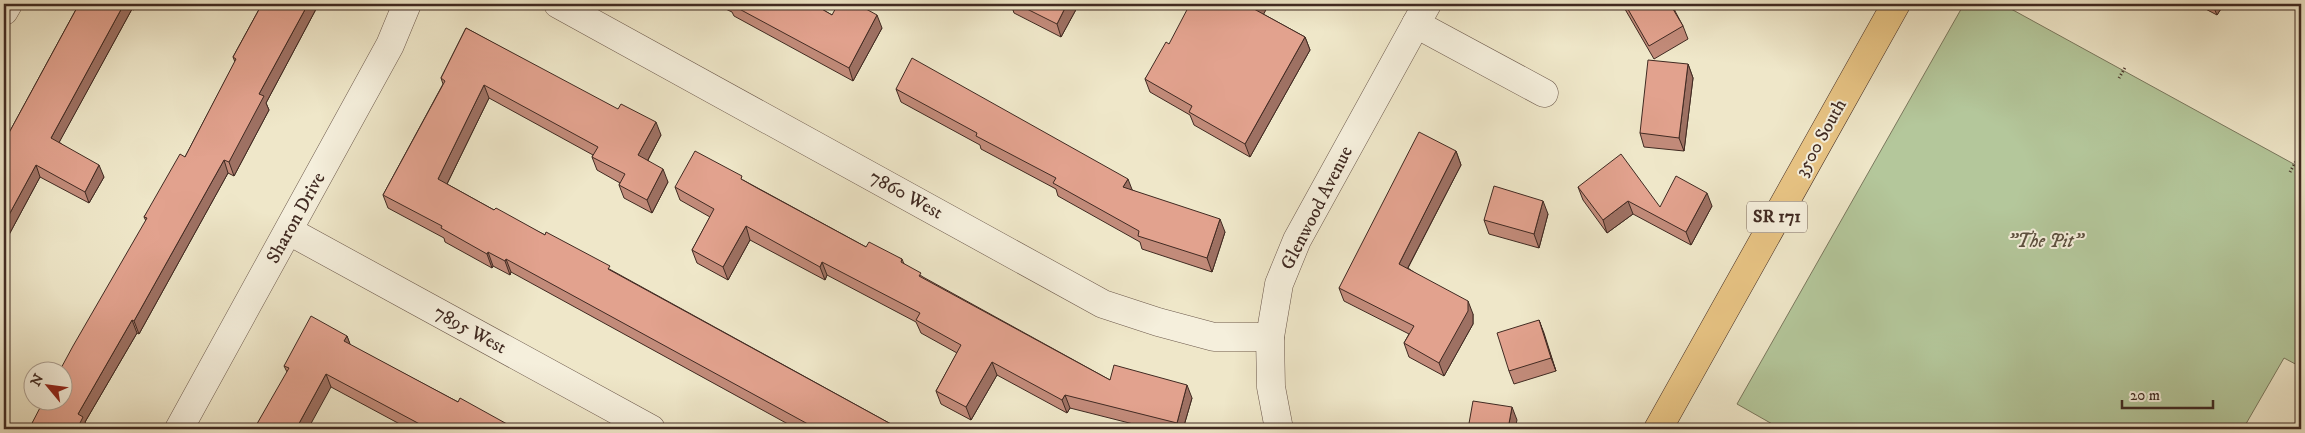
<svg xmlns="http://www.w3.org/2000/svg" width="2305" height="433" font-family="'IM FELL DW Pica',serif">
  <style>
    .green { fill: #b4c79b; stroke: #7a785e }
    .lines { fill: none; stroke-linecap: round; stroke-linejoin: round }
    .minor-casing { stroke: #6c594c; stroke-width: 29 }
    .primary-casing { stroke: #402a22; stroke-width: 29 }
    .path { stroke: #402a22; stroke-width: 3; stroke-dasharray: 1 2.5; stroke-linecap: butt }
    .minor { stroke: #f5efdc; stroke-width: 28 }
    .primary { stroke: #e8c484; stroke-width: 28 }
    .wall { fill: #c28b7a; stroke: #402a22 }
    .shaded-wall { fill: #9e7163; stroke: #402a22 }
    .building { fill: #e2a28e; stroke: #402a22 }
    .labels { text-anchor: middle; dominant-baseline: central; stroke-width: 4; stroke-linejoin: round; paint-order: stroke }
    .shield { fill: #f5efdc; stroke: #76655a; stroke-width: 1 }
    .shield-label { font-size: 18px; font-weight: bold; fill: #402a22 }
    .street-label { font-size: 19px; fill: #402a22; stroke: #f5efdc }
    .park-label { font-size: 19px; font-style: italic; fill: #5d5140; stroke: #f5efdc }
  </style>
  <rect width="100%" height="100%" fill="#efe7c9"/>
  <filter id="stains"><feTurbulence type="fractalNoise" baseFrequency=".004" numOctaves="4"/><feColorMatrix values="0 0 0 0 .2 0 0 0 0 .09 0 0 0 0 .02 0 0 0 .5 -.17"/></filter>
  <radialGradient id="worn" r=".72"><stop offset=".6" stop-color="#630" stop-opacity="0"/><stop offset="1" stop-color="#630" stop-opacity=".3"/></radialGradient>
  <path class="green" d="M1964,4H2002L2301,168V367L2284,358L2243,429H1781L1737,404Z"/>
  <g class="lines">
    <g class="minor-casing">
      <g id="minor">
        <path d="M558,4L1103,304L1158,322L1214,337H1270"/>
        <path d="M4,11L8,4"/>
        <path d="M1416,24L1544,93"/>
        <path d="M289,231L651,429"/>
        <path d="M179,429L390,45L407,4"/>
        <path d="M1279,429L1271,387L1270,337L1279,284L1297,240L1427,4"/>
      </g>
    </g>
    <g class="primary-casing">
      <path id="primary" d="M1658,429L1896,4"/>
    </g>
    <g class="path">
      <path d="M2119,78L2126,66"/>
      <path d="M2290,172L2296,161"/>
    </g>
    <use href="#minor" class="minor"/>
    <use href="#primary" class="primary"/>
  </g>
  <g class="wall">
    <path d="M79,4H137L134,10L132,9L59,142L104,177L89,203L40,177L4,244V142Z"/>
    <path d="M262,4H318L315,11L266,103L269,110L234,176L228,173L139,334L137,333L85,422L88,429H29L146,221L144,217L185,157L235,62L233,57Z"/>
    <path d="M715,4H813L832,15L882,28L853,81L734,16L732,12Z"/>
    <path d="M1011,4H1079L1061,37L1014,13Z"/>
    <path d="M1269,4L1263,14L1305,37L1310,50L1250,157L1194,125L1190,115L1150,92L1145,79L1169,44Z"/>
    <path d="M1622,4H1673L1675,11L1683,26L1688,39L1654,59Z"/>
    <path d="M2196,4H2224L2217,15Z"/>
    <path d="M466,28L661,135L648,160L668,182L652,213L624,198L619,185L620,183L597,170L592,157L593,155L489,98L447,184L494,210L545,235L611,270L900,429H797L511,272L510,275L493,266L492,268L445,242L444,238L388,208L383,195L443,84L441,78Z"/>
    <path d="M1688,64L1693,78L1684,151L1644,147L1640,133Z"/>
    <path d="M896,89L1132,190L1225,232L1212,272L1142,249L1140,242L1058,196L1056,189L981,149L980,145L901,102Z"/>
    <path d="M1456,151L1461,165L1408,268L1473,314V324L1444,376L1409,357L1404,343L1409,334L1344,301L1339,288Z"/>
    <path d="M743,180L866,247L902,259L904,264L923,277L1110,380L1192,398L1183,429H1153L1070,408L1067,413L997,375L971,420L941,404L936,391L957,353L921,333L916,322L827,275L825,280L750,240L728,280L697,263L692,250L710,217L680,200L675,187Z"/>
    <path d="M1578,187L1660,207L1712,206L1691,245L1633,214L1607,233L1583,200Z"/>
    <path d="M1548,214L1539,248L1489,234L1484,220Z"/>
    <path d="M1539,320L1556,371L1514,384L1509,371Z"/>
    <path d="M347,336L350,345L458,402L516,429H409L331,387L287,372L284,366Z"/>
  </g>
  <g class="shaded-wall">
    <path d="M124,4H130L132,9L55,150L51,138Z"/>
    <path d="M131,4H137L134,10Z"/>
    <path d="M308,4H318L315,11L266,103L269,110L234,176L229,162L259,94Z"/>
    <path d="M1067,4H1079L1061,37L1057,24Z"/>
    <path d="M1257,4H1269L1259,23L1254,9Z"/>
    <path d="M2217,4H2224L2217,15L2214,8Z"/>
    <path d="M877,15L882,28L853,81L849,68Z"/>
    <path d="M1305,37L1310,50L1250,157L1245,144Z"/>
    <path d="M1688,64L1693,78L1684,151L1679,138Z"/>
    <path d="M484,85L489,98L443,192L438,179Z"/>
    <path d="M656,122L661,135L643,169L638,155Z"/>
    <path d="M1456,151L1461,165L1403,277L1399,264Z"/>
    <path d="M224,160L228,173L139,334L134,321Z"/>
    <path d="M36,165L40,177L4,244V224Z"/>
    <path d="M99,165L104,177L89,203L85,192Z"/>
    <path d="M663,169L668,182L652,213L647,200Z"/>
    <path d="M1128,179L1133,192L1123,187Z"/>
    <path d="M1707,193L1712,206L1691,245L1686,232Z"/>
    <path d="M1543,201L1548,214L1539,248L1534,234Z"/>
    <path d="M1628,201L1633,214L1607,233L1603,220Z"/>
    <path d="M1220,219L1225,232L1212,272L1207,258Z"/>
    <path d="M746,226L750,240L728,280L723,267Z"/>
    <path d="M488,252L493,266L492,268L487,254Z"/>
    <path d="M506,259L511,272L510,275L505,261Z"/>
    <path d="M822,262L827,275L825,280L820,267Z"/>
    <path d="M1468,301L1473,314V324L1444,376L1439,363Z"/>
    <path d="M132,320L137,333L85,422L88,429H77L78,414Z"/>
    <path d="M1539,320L1544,333L1556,371L1551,358Z"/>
    <path d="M347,336L352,349L344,341Z"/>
    <path d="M992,362L997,375L971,420L966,407Z"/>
    <path d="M326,374L331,387L308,429H296Z"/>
    <path d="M1187,385L1192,398L1183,429H1179L1177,423Z"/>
    <path d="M1065,395L1070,408L1067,413L1062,400Z"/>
    <path d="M1512,407L1517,420L1515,429H1508Z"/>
  </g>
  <g class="building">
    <path d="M79,4H124L51,138L99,165L85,192L36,165L4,224V142Z"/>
    <path d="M262,4H308L259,94L264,96L229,162L224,160L134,321L132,320L78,414L83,417L77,429H29L44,400H62V370H60L73,346L147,218L144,217L180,154L185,157L236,59L233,57Z"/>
    <path d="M730,4H813L832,15L838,4H857L877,15L849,68Z"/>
    <path d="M1017,4H1067L1057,24Z"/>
    <path d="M1190,4H1257L1254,9L1305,37L1245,144L1189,112L1192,106L1145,79L1166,42L1169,44Z"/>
    <path d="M1625,4H1670L1683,26L1649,46Z"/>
    <path d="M2206,4H2217L2214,8Z"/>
    <path d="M466,28L618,109L621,104L656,122L638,155L663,169L647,200L619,185L625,174L592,157L598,147L484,85L438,179L494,210L496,208L545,235L546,232L610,266L608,269L900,429H817L506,259L505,261L488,252L487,254L441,228L442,226L383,195L445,81L441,78Z"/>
    <path d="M912,58L1128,179L1123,187L1220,219L1207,258L1138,236L1139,231L1053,183L1056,178L976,136L977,133L896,89Z"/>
    <path d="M1648,60L1688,64L1679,138L1640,133Z"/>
    <path d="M1419,132L1456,151L1399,264L1468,301V311L1439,363L1404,343L1414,326L1339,288Z"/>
    <path d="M695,151L742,176L741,179L757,188L866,247L869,242L902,259L901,262L921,273L919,276L1110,380L1114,365L1187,385L1177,423L1065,395L1062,400L992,362L966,407L936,391L961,345L916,320L920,313L822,262L820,267L746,226L723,267L692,250L714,209L675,187Z"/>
    <path d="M1621,154L1660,207L1676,176L1707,193L1686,232L1628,201L1603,220L1578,187Z"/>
    <path d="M1494,186L1543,201L1534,234L1484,220Z"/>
    <path d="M311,316L347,336L344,341L458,402L460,398L516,429H429L326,374L296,429H254L289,368L284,366Z"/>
    <path d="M1539,320L1551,358L1509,371L1497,333Z"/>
    <path d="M1473,401L1512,407L1508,429H1468Z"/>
  </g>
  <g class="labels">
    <rect class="shield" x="1747" y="201.5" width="60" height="31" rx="4"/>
    <g class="shield-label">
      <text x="1777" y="217">SR 171</text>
    </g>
    <g class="street-label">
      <text transform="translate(1821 138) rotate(-61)">3500 South</text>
      <text transform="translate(906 195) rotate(29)">7860 West</text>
      <text transform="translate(1317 208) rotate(-63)">Glenwood Avenue</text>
      <text transform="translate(296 218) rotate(-61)">Sharon Drive</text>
      <text transform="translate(470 330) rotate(29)">7895 West</text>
    </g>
    <g class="park-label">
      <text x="2045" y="241">"The Pit"</text>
    </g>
  </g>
  <rect width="2305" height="433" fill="none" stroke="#efe7c9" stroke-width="20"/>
  <rect x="5" y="5" width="2295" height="423" fill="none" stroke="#402a22" stroke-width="2.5"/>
  <rect x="10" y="10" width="2285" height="413" fill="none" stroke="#402a22"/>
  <g transform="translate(48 386) rotate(299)"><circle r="24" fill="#f5efdc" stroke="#ada092"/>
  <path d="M0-4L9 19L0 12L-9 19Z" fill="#8f2418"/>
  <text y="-8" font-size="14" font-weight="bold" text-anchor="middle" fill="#402a22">N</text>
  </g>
  <path d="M2122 400v8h91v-8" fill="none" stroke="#402a22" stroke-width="2.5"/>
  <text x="2130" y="400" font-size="15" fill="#402a22" stroke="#f5efdc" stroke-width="4" paint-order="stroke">20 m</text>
  <rect width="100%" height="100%" filter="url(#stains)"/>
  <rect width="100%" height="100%" fill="url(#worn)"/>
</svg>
